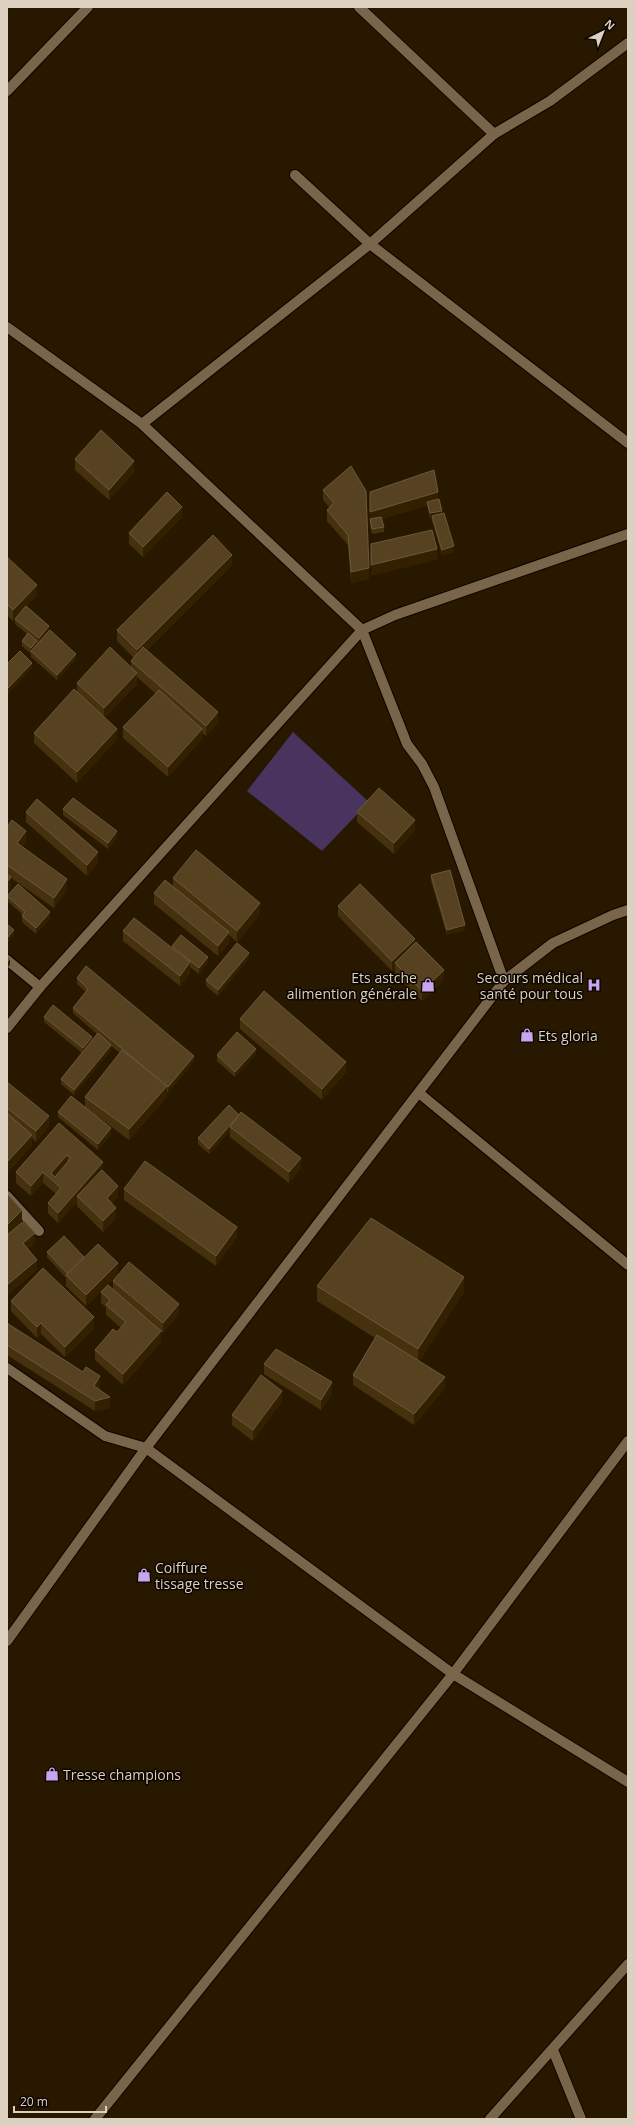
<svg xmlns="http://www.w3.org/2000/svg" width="635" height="2126" font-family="'Open Sans',sans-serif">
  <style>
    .green { fill: #48345f }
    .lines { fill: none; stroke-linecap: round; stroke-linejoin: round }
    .service-casing { stroke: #100300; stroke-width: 12 }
    .minor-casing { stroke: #100300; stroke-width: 12 }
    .service { stroke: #796549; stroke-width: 10 }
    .minor { stroke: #796549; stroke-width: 10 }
    .wall { fill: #46310e }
    .shaded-wall { fill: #332000 }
    .building { fill: #564221; stroke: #6b593a; fill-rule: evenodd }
    .labels { text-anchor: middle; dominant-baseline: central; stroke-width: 3; stroke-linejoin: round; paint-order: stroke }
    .poi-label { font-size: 14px; fill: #dcd1c1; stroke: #0b0500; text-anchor: start }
  </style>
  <rect width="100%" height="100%" fill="#281800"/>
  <path class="green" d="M293,732L369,802L322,851L247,791Z"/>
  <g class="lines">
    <g class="service-casing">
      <path id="service" d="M7,960L40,987"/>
    </g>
    <g class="minor-casing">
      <g id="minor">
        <path d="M359,7L494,134"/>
        <path d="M7,91L88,7"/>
        <path d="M295,175L370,244L628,443"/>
        <path d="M7,327L142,424L362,630L407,744L422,764L434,787L504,981"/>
        <path d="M142,424L370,244L494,134L550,101L628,43"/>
        <path d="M7,1028L40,987L362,630L395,615L628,534"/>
        <path d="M419,1093L628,1265"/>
        <path d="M7,1196L39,1231"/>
        <path d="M7,1368L105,1436L146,1448L453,1674L628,1782"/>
        <path d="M7,1641L146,1448L504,981L553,943L613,915L628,910"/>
        <path d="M553,2050L581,2119"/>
        <path d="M95,2119L453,1674L628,1441"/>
        <path d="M490,2119L628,1964"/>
      </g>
    </g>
    <use href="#service" class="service"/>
    <use href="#minor" class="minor"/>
  </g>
  <g class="wall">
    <path d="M75,459L134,472L109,500L75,470Z"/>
    <path d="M351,466L369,579L351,583L348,545L327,521V510L330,508L323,500V490Z"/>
    <path d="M370,492L438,499L442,513L454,552L442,555L432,521V519H430L427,505L382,519L384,527V532L372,534L370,525Z"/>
    <path d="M182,517L143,557L129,544V533Z"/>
    <path d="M7,557L37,595L26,606L76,659L57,680L31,657V654L22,646V641L27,634L15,624V619L19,615L13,621L7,615Z"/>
    <path d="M232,565L147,650L218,723L206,736L202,733V739L168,777L123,738V727L156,694L137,677V684L105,717L117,739L77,783L34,743V733L77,692V683L131,667V661L134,658L117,641V630Z"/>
    <path d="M63,809L117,837L108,849L63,815Z"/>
    <path d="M26,812L98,863L87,876L26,822Z"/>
    <path d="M357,812L415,830L394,854L357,822Z"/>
    <path d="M7,827L26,841L22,847L67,890L54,908L11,878V888L7,892Z"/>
    <path d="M431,875L465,930L447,935L431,881Z"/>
    <path d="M173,878L260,914L237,942L229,935V943L218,956L154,904V893L173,886Z"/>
    <path d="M7,896L50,918L36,934L22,922V916L23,915L7,901Z"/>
    <path d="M338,906L415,943L444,980L422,1001L395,974V969L392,971L338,916Z"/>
    <path d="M123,931L172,948V946L208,962L199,974L190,967V973L180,986L123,941Z"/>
    <path d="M249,958L218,996L206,986V980Z"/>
    <path d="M77,978L194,1061L168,1093L167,1092V1097L129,1140L85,1107V1097L120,1053L111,1046V1050L74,1095L61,1084V1079L82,1053L44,1022V1017L92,1040L97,1034L73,1013V1008L86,992L77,984Z"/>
    <path d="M240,1019L346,1072L322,1100L240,1029Z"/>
    <path d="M256,1054L235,1077L217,1061V1055Z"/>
    <path d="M7,1082L49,1126L36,1142L32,1138V1145L8,1172L7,1171Z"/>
    <path d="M58,1112L111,1134L98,1150L58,1117Z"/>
    <path d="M239,1115L301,1168L289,1183L230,1137V1131L209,1154L198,1144V1138Z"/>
    <path d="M59,1123L103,1171L118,1197L112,1203L116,1218L103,1232L77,1206V1202L58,1223L48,1213V1203L56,1194L43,1183L31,1196L16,1183V1172Z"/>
    <path d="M124,1189L237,1237L216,1266L124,1200Z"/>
    <path d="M47,1252L84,1257L118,1274L86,1306L66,1286V1278L47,1257Z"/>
    <path d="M113,1281L179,1314L163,1333L161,1332V1342L123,1385L95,1360V1350L117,1332L121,1328L106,1315V1307L101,1303V1292L113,1290Z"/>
    <path d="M317,1286L464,1292L419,1361L445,1388L414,1425L353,1385V1375L375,1338L317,1301Z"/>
    <path d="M11,1301L94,1328L65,1357L41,1334L37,1338L11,1311Z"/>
    <path d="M7,1323L100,1387L98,1389L110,1408L95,1411L7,1355Z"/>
    <path d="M264,1364L332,1393L321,1410L264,1374Z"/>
    <path d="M282,1401L253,1441L232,1425V1415Z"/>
  </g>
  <g class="shaded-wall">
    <path d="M134,461V472L109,500V490Z"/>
    <path d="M438,492V502H427V505L371,522L370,519V522V512Z"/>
    <path d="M182,507V517L143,557V547Z"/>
    <path d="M442,511V516H432V519H430V513Z"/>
    <path d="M454,546V552L442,555V550Z"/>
    <path d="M437,549V560L371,576V565Z"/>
    <path d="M232,555V565L137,660V650Z"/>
    <path d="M369,568V579L351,583V572Z"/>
    <path d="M37,585V595L13,621V610Z"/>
    <path d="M49,626V631L39,644V638Z"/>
    <path d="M37,641V646L31,651V654V648Z"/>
    <path d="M76,654V659L57,680V675Z"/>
    <path d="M32,663V668L7,695V689Z"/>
    <path d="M137,673V684L104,718V708Z"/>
    <path d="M218,712V723L206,736V726Z"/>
    <path d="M117,729V739L77,783V772Z"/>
    <path d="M202,729V739L168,777V767Z"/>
    <path d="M415,820V830L394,854V843Z"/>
    <path d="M26,831V841L17,854V843Z"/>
    <path d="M117,831V837L108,849V843Z"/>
    <path d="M98,852V863L87,876V865Z"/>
    <path d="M11,877V888L7,892V882Z"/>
    <path d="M67,879V890L54,908V898Z"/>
    <path d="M260,903V914L237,942V931Z"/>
    <path d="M50,912V918L36,934V928Z"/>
    <path d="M465,925V930L447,935V930Z"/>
    <path d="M14,930V936L7,944V938Z"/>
    <path d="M229,932V943L218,956V946Z"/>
    <path d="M415,939V950L395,963V969L392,971V961Z"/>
    <path d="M249,953V958L218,996V990Z"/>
    <path d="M208,957V962L199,974V968Z"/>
    <path d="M10,959V965L7,968V962Z"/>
    <path d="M190,962V973L180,986V976Z"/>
    <path d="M444,970V980L422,1001V991Z"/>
    <path d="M92,1037V1042L83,1054V1048Z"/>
    <path d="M111,1045V1050L74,1095V1090Z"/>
    <path d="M256,1049V1054L235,1077V1072Z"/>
    <path d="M194,1056V1061L168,1093V1087Z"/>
    <path d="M346,1062V1072L322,1100V1089Z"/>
    <path d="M167,1086V1097L129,1140V1129Z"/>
    <path d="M239,1115L230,1127V1131L209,1154V1149Z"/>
    <path d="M49,1116V1126L36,1142V1131Z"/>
    <path d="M111,1128V1134L98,1150V1144Z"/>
    <path d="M32,1135V1145L8,1172V1161Z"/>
    <path d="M67,1155V1165L53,1181L51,1173Z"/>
    <path d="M301,1158V1168L289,1183V1172Z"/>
    <path d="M103,1162V1173L77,1196V1202L58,1223V1213Z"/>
    <path d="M43,1172V1183L31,1196V1186Z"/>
    <path d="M118,1186V1197L107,1209V1198Z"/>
    <path d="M116,1208V1218L103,1232V1221Z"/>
    <path d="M22,1210V1225L7,1240V1225Z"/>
    <path d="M237,1227V1237L216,1266V1256Z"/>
    <path d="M35,1233V1244L23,1253V1243Z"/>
    <path d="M37,1260V1270L7,1296V1285Z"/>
    <path d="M118,1263V1274L86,1306V1295Z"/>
    <path d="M464,1277V1292L418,1364V1349Z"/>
    <path d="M179,1304V1314L163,1333V1323Z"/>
    <path d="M94,1317V1328L65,1357V1347Z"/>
    <path d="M41,1323V1334L37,1338V1327Z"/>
    <path d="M161,1331V1342L123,1385V1374Z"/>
    <path d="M100,1376V1387L94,1397V1386Z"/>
    <path d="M445,1377V1388L414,1425V1414Z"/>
    <path d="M332,1382V1393L321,1410V1400Z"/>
    <path d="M282,1391V1401L253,1441V1430Z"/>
    <path d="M110,1397V1408L95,1411V1401Z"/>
  </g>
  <g class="building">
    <path d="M101,430L134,461L109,490L75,459Z"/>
    <path d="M351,466L366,491L369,568L351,572L348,535L327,510L334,503L323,490Z"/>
    <path d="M434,470L438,492L370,512V492Z"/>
    <path d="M167,492L182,507L143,547L129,533Z"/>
    <path d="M439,499L442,511L430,513L427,502Z"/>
    <path d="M444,513L454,546L442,550L432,516Z"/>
    <path d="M381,517L384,527L372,529L370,519Z"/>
    <path d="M432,530L437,549L371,565V544Z"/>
    <path d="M213,535L232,555L137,650L117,630Z"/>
    <path d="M7,557L37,585L13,610L7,604Z"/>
    <path d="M26,606L49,626L39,638L15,619Z"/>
    <path d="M50,630L76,654L57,675L31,651Z"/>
    <path d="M28,633L37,641L31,648L22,641Z"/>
    <path d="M110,647L137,673L104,708L77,683Z"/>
    <path d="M143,647L218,712L206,726L131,661Z"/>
    <path d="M20,651L32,663L7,689V664Z"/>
    <path d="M74,689L117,729L77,772L34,733Z"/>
    <path d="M159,690L202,729L168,767L123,727Z"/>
    <path d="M379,788L415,820L394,843L357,812Z"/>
    <path d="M73,798L117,831L108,843L63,809Z"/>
    <path d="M37,799L98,852L87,865L26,812Z"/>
    <path d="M12,820L26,831L17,843L67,879L54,898L7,865V827Z"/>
    <path d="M196,850L260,903L237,931L173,878Z"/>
    <path d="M450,870L465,925L447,930L431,875Z"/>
    <path d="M7,874L11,877L7,882Z"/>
    <path d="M165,880L229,932L218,946L154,893Z"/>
    <path d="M18,884L50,912L36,928L22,916L25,912L7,896Z"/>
    <path d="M360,884L415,939L392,961L338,906Z"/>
    <path d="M134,918L190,962L180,976L123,931Z"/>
    <path d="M7,924L14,930L7,938Z"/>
    <path d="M181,935L208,957L199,968L172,946Z"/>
    <path d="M416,942L444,970L422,991L395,963Z"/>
    <path d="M237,943L249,953L218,990L206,980Z"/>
    <path d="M7,957L10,959L7,962Z"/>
    <path d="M86,966L194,1056L168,1087L73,1008L88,989L77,978Z"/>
    <path d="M264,991L346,1062L322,1089L240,1019Z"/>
    <path d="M53,1005L92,1037L83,1048L44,1017Z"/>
    <path d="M237,1032L256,1049L235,1072L217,1055Z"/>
    <path d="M98,1033L111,1045L74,1090L61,1079Z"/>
    <path d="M122,1050L167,1086L129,1129L85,1097Z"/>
    <path d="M7,1082L49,1116L36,1131L7,1108Z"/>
    <path d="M71,1096L111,1128L98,1144L58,1112Z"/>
    <path d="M229,1105L239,1115L209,1149L198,1138Z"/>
    <path d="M241,1112L301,1158L289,1172L230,1127Z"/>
    <path d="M7,1113L32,1135L8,1161H7Z"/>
    <path d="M59,1123L103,1162L58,1213L48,1203L61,1188L43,1172L31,1186L16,1172ZM67,1155L71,1158L55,1177L51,1173Z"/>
    <path d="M145,1161L237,1227L216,1256L124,1189Z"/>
    <path d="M102,1170L118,1186L107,1198L116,1208L103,1221L77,1196Z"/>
    <path d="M7,1194L22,1210L7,1225Z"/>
    <path d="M371,1218L464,1277L418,1349L317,1286Z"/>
    <path d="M24,1221L35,1233L23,1243L37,1260L7,1285V1235Z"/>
    <path d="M64,1236L84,1257L68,1274L47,1252Z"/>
    <path d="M98,1244L118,1263L86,1295L66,1275Z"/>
    <path d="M129,1262L179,1304L163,1323L113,1281Z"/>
    <path d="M43,1268L94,1317L65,1347L41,1323L37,1327L11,1301Z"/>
    <path d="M108,1285L161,1331L123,1374L95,1350L113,1329L117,1332L126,1322L106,1305L110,1300L101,1292Z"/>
    <path d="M7,1323L83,1372L86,1367L100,1376L94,1386L110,1397L95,1401L7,1345Z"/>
    <path d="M377,1335L445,1377L414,1414L353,1375Z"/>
    <path d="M276,1349L332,1382L321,1400L264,1364Z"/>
    <path d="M261,1375L282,1391L253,1430L232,1415Z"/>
  </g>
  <defs>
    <g id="shop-bare" transform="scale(1.08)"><path d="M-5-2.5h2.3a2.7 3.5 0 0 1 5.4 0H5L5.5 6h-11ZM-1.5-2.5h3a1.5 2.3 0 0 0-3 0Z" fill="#c7a6ef" stroke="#0b0500" stroke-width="2.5" paint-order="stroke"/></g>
    <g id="hospital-bare" transform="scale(1.08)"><path d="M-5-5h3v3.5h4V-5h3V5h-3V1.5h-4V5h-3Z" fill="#c7a6ef" stroke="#0b0500" stroke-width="2.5" paint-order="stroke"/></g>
  </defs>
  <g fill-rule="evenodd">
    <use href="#shop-bare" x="428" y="985"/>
    <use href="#hospital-bare" x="594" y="985"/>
    <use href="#shop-bare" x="527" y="1035"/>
    <use href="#shop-bare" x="144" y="1575"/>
    <use href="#shop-bare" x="52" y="1774"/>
  </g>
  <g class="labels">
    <g class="poi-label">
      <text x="417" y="977" text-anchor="end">Ets astche<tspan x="417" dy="16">alimention générale</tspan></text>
      <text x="583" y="977" text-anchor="end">Secours médical<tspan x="583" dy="16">santé pour tous</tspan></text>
      <text x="538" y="1035">Ets gloria</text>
      <text x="155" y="1567">Coiffure<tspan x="155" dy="16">tissage tresse</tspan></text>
      <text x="63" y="1774">Tresse champions</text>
    </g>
  </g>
  <rect width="635" height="2126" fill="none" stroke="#dcd1c1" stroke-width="16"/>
  <g transform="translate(603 32) rotate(43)" stroke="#0b0500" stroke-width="3" paint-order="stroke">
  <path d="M0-3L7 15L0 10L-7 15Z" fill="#dcd1c1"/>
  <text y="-6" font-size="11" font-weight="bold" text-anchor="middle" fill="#dcd1c1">N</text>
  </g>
  <path d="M14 2106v6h92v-6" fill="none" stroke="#dcd1c1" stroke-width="2"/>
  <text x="20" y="2106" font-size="12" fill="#dcd1c1" stroke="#0b0500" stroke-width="3" paint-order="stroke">20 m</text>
</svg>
